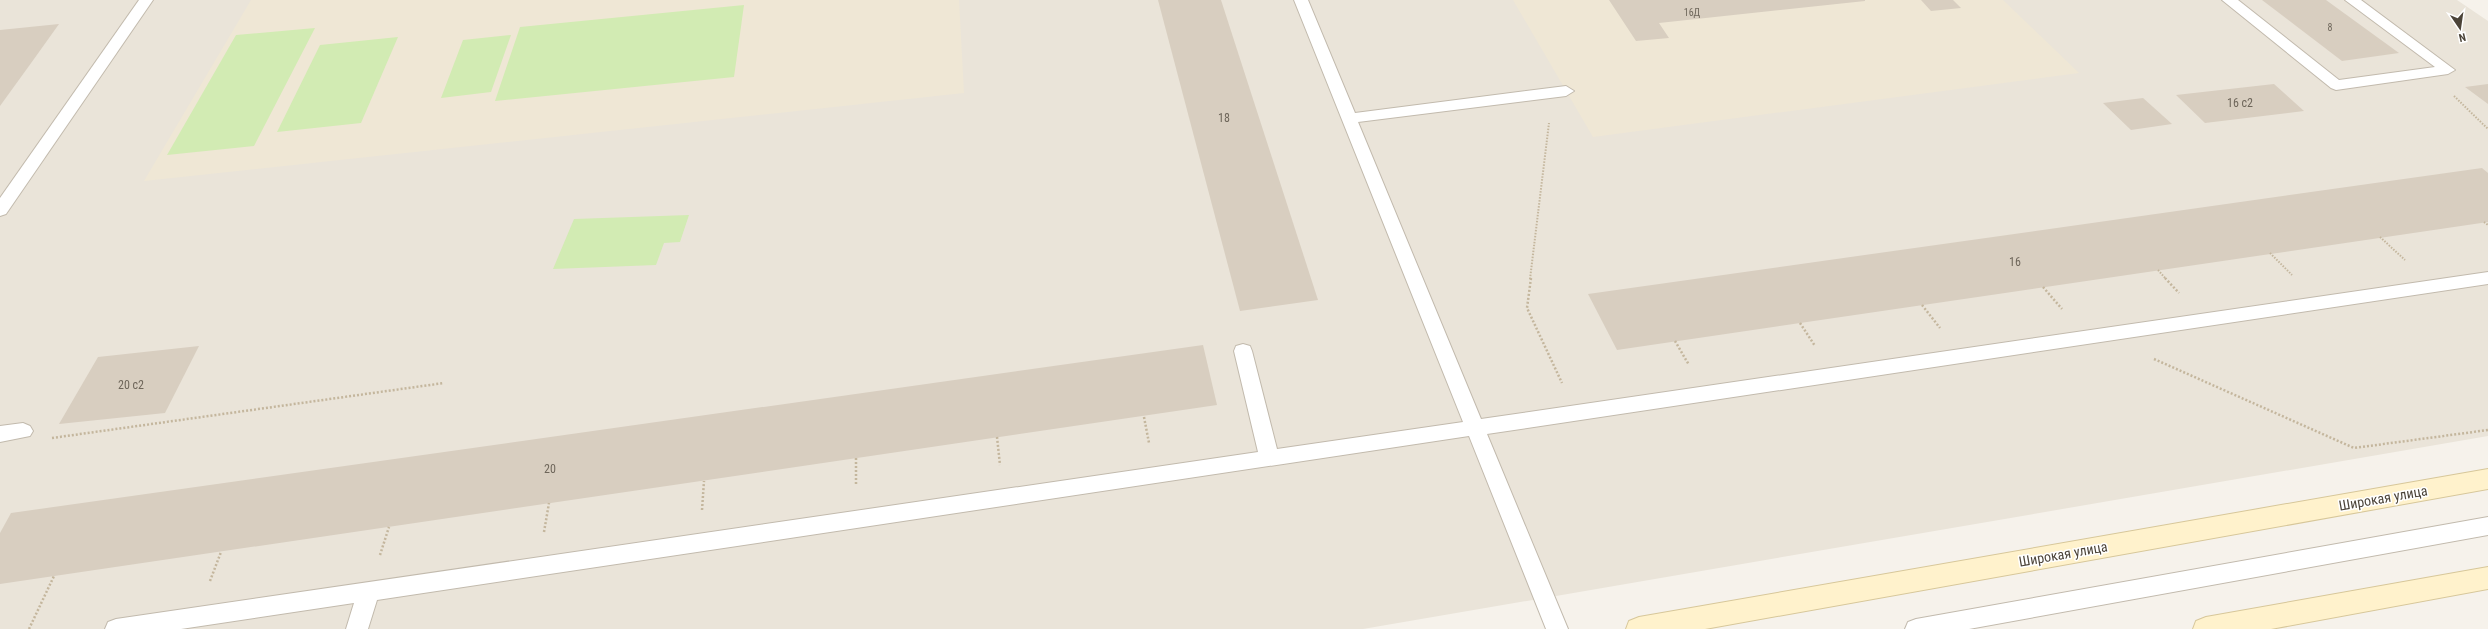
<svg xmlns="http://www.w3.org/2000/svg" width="2488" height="629" font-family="'Roboto Condensed',sans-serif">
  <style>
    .residential { fill: #eae4d9 }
    .education { fill: #efe7d5 }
    .green { fill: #d2ebb3 }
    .building { fill: #d8cec0 }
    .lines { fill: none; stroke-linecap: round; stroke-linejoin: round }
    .lane-casing { stroke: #c2baad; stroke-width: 2 }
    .secondary-casing { stroke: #d7c79a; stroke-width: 2 }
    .path-far1 { stroke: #c4b69d; stroke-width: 2; stroke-dasharray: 1.5 1.5; stroke-linecap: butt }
    .path { stroke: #c4b69d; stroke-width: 2.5; stroke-dasharray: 2 2; stroke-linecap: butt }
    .lane { fill: #fff; fill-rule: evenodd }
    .secondary { fill: #fff2cc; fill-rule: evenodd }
    .labels { text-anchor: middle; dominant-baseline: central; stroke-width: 3; stroke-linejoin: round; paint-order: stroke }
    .far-number-label { font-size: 10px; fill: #6e665a }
    .number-label { font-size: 12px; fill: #6e665a }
    .street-label { font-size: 14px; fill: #4b4338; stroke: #fff }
  </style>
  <rect width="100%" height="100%" fill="#f6f2eb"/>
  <path class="residential" d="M0,0H2457L2488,21V436L1363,629H0Z"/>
  <g class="education">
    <path d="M251,0H959L964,93L144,181Z"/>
    <path d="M1513,0H2003L2079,73L1593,137Z"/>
  </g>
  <g class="green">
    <path d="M744,5L734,77L495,101L520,27Z"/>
    <path d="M315,28L254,146L167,155L236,35Z"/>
    <path d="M511,35L491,92L441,98L463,40Z"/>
    <path d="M398,37L361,123L277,132L320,45Z"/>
    <path d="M689,215L680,242L664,243L656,265L553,269L574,219Z"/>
  </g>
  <g class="building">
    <path d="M1158,0H1221L1318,300L1240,311Z"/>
    <path d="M1609,0H1865V1L1659,23L1669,38L1636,41Z"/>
    <path d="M1921,0H1953L1961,8L1931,11Z"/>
    <path d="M2262,0H2326L2399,53L2342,61Z"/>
    <path d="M59,24L34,59L0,106V30Z"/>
    <path d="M2274,84L2304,111L2205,123L2176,95Z"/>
    <path d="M2488,84V104L2465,87Z"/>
    <path d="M2143,98L2172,124L2131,130L2103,103Z"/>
    <path d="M2482,168L2488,173V222L1617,350L1588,294Z"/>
    <path d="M1203,345L1217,405L0,584V533L11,513Z"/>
    <path d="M199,346L165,413L59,424L98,357Z"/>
  </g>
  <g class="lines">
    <g class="lane-casing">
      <g id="lane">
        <path d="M139,0H153L6,214L0,216V198Z"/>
        <path d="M1294,0H1308L1355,113L1566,86L1574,91L1566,96L1358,122L1481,419L2488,272V284L1487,434L1568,629H1546L1469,436L377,600L368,629H346L354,603L181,629H105L108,622L116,619L1258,452L1234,351L1236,346L1243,344L1250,346L1252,351L1277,449L1463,422Z"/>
        <path d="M2222,0H2238L2339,80L2435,67L2345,0H2361L2455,70L2448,74L2336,90L2331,88Z"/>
        <path d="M23,423L30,426L33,431L30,436L0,442V426Z"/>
        <path d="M2488,517V535L1969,629H1905L1908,622L1916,619Z"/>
      </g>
    </g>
    <g class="secondary-casing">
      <g id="secondary">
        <path d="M2488,469V489L1705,629H1626L1629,621L1639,617Z"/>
        <path d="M2488,567V589L2271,629H2193L2196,621L2206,617Z"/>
      </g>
    </g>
    <g class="path-far1">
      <path d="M2454,96L2488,129"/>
      <path d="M2484,222L2488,225"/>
      <path d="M2380,237L2405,260"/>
      <path d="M2270,253L2292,275"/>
      <path d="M2158,270L2166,279"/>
      <path d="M1530,279L1549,123"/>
    </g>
    <g class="path">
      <path d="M1531,278L1527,308L1562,383"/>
      <path d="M2165,278L2179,293"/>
      <path d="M2043,287L2062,309"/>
      <path d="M1922,305L1940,328"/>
      <path d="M1800,323L1815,346"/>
      <path d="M1675,341L1689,365"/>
      <path d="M2154,359L2354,448L2488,430"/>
      <path d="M1144,417L1149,443"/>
      <path d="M997,437L1000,465"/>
      <path d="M52,438L444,383"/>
      <path d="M856,458V486"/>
      <path d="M702,510L704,481"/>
      <path d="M544,532L549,503"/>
      <path d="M380,555L389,527"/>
      <path d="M210,581L221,552"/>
      <path d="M29,629L54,576"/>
    </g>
    <use href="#lane" class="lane"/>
    <use href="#secondary" class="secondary"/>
  </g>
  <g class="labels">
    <g class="far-number-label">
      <text x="1692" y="12">16Д</text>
      <text x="2330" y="27">8</text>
    </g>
    <g class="number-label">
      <text x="2240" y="103">16 с2</text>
      <text x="1224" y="118">18</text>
      <text x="2015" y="262">16</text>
      <text x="131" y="385">20 с2</text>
      <text x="550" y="469">20</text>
    </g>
    <g class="street-label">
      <text transform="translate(2383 498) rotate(-10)">Широкая улица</text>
      <text transform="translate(2063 554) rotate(-10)">Широкая улица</text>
    </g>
  </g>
  <g transform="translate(2460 28) rotate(167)" stroke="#ffffff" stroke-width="3" paint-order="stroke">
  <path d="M0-3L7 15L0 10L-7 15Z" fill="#4b4338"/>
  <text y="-6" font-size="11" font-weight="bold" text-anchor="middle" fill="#4b4338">N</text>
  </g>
</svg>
